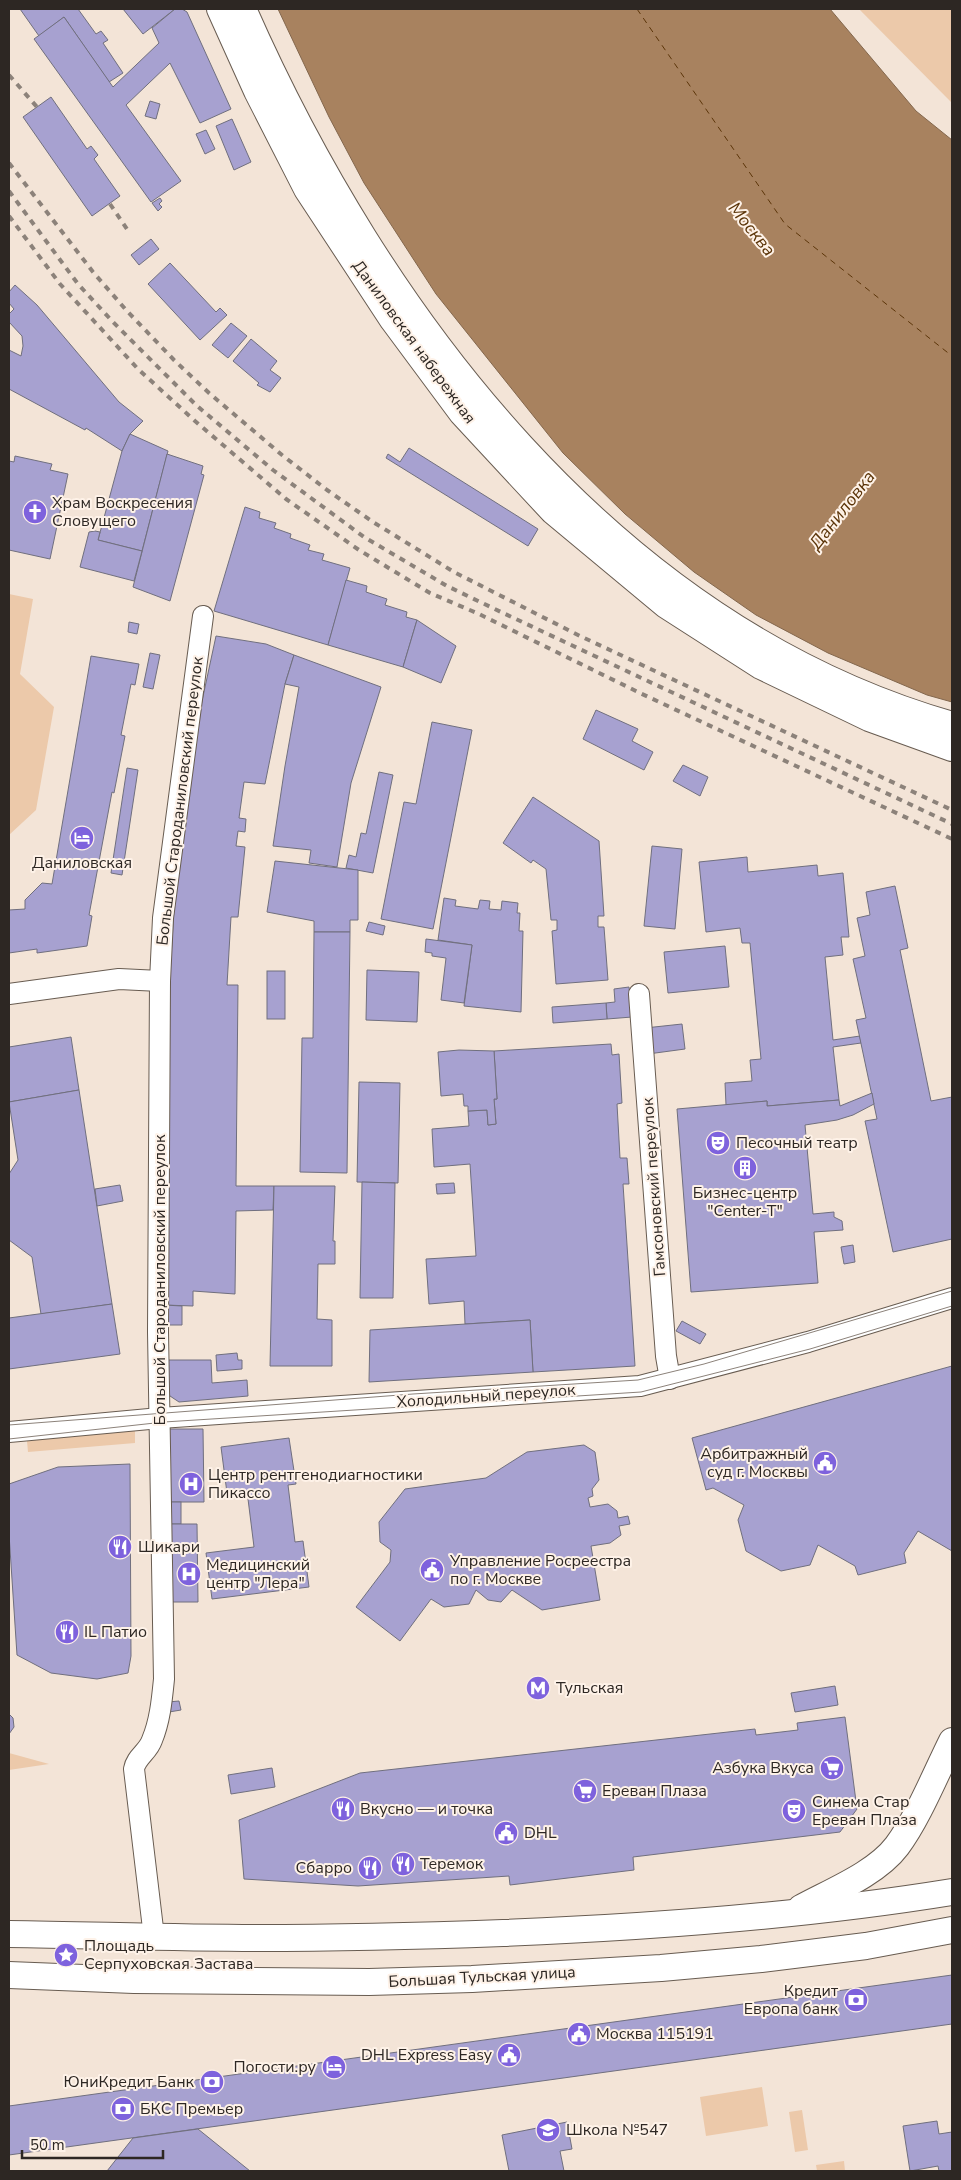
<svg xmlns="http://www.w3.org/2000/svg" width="961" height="2180" font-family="'Nunito Sans',sans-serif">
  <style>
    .green { fill: #ecc9aa }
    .water { fill: #a8825f; stroke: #83674d }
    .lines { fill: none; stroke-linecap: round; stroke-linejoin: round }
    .ferry { stroke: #5c3509; stroke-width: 1; stroke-dasharray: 6 5; stroke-linecap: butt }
    .building { fill: #a7a1d0; stroke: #706f7e }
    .minor-casing { stroke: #685c51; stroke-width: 22 }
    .major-casing { stroke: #685c51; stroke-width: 28 }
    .minor { stroke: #fff; stroke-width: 20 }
    .major { stroke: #fff; stroke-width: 26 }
    .tram { stroke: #8c827a; stroke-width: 1 }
    .rail { stroke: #8c827a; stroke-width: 4; stroke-dasharray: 6 6; stroke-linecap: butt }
    .labels { text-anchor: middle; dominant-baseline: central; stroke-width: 4; stroke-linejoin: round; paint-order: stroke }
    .street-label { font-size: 16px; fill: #2d2723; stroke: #fef2e8 }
    .poi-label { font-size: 16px; fill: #2d2723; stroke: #fef2e8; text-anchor: start }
    .water-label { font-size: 18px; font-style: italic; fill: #5c3509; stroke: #fef2e8 }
  </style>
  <rect width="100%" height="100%" fill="#f3e4d7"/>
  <g class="green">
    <path d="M859,9H951L952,103Z"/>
    <path d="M9,594L33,599L20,674L54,707L36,810L9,835Z"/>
    <path d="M135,1429V1443L28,1452L27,1441Z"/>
    <path d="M9,1753L49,1764L9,1770Z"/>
    <path d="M762,2087L768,2126L706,2136L700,2097Z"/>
    <path d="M802,2110L808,2150L795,2152L789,2112Z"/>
    <path d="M844,2161L845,2171H817L816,2165Z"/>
  </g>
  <path class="water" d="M278,9H830L916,111L952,140V702L927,695L828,653L756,615L694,572L625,514L563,453L436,294L364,183L329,117Z"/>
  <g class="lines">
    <path class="ferry" d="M637,9L785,224L952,356"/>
  </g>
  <g class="building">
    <path d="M20,9H78L96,34L101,31L108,40L103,43L123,73L109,82L64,17L39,36Z"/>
    <path d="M123,9H175L143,34Z"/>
    <path d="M175,9H182L187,12L231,109L200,123L170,63L126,105L181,181L151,202L34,39L64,17L113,87L159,43L152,28Z"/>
    <path d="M51,97L87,149L91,146L98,155L94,159L120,196L92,216L23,117Z"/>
    <path d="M150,101L160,104L156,119L145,116Z"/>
    <path d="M232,119L251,162L234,170L216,126Z"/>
    <path d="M206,130L215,149L205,154L196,134Z"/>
    <path d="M160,198L162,201L159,204L162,207L158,211L152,203Z"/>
    <path d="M151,239L159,249L139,265L131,255Z"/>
    <path d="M170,263L216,312L220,308L227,315L200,340L148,284Z"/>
    <path d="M15,285L37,305L119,402L143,421L130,434L122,451L86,428L85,430L9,389V350L21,356L23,346L22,336L9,322V314L14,309L9,303V292Z"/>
    <path d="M231,323L247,336L228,358L212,345Z"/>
    <path d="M251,339L277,361L270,370L281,378L270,392L257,385L259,383L233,361Z"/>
    <path d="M130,434L168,451L142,551L98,540L122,451Z"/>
    <path d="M409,448L538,529L528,546L386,458L388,454L400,462Z"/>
    <path d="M167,454L203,466L201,474L204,475L170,601L133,587Z"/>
    <path d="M15,456L52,464L50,470L68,474L50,559L9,550V461L14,462Z"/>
    <path d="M245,507L260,512L259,518L276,523L274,528L291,534L290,538L310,545L308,550L324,554L322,560L350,568L328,645L214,611Z"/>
    <path d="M95,531L100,532L98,540L142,551L134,581L80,567L89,532Z"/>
    <path d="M346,580L367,586L366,592L387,599L385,605L407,612L406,617L417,620L403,667L328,645Z"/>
    <path d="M417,620L456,646L441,683L403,667Z"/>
    <path d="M129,622L139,624L137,634L128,632Z"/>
    <path d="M216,636L266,644L294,655L285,684L265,784L244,782L239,818L246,819L245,832L238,831L236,846L245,847L238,917H231L227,985H238L236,1186H274L273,1210L236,1211L235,1294L193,1291V1306L164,1305L168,1006L176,876L193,743Z"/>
    <path d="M150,653L160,655L153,689L143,687Z"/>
    <path d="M294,655L381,687L351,783L337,867L309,863L311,850L273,846L285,766L299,687L285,684Z"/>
    <path d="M91,656L139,664L135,685L131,684L121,735L125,736L114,793L112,792L89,915L92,916L87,946L37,953V949L9,953V910L25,909V900L42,883L52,884Z"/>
    <path d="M596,710L638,729L632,741L653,752L644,770L583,739Z"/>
    <path d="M432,722L472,730L433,929L381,919L404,802L416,804Z"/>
    <path d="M683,765L708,777L700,796L673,781Z"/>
    <path d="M127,768L138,770L122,875L111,873Z"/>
    <path d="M379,772L393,775L373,873L346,868L349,855L356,857L361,833L366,834Z"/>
    <path d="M533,797L599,841L604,916H598V927H604L608,980L556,984L552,931L557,930V920H551L546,869L533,860L531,863L503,843Z"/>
    <path d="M652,846L682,849L675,929L644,926Z"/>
    <path d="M747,857L748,872L817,865L818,876L843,873L849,937H841L843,955L825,957L833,1040L860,1036L861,1043L833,1047L839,1100L767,1106V1101L726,1105L725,1083L752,1081L750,1060L761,1059L750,943H742L740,928L706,932L699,862Z"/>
    <path d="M275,861L358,870V920H350V932H314V921L267,912Z"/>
    <path d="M895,886L908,948L900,950L931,1101L952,1097V1239L893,1252L865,1121L877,1119L856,1020L866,1018L853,959L865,956L857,918L870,915L866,892Z"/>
    <path d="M444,898L456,900L455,906L478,909L480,900L490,901L489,909L501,910L502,901L518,903L517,913H520L519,931H523L521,1012L464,1006L472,945L438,940Z"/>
    <path d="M369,922L385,926L383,935L366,931Z"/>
    <path d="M314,932H350L347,1173L300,1172L302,1038H313Z"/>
    <path d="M426,939L472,945L464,1003L441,1000L446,958L432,956V953L425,952Z"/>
    <path d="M725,946L729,987L668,993L664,952Z"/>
    <path d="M367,970L419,972L417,1022L366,1020Z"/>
    <rect x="267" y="971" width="18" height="48"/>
    <path d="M629,987L632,1017L607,1019L606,1003L615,1002L614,989Z"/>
    <path d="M606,1003L607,1019L553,1023L552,1007Z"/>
    <path d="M682,1024L685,1049L648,1054L645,1028Z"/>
    <path d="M71,1037L79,1090L9,1102V1047Z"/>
    <path d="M611,1044L612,1055L619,1054L622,1103L617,1104L620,1158H627L629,1184H623L635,1366L533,1372L530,1320L465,1324L464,1301L429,1304L426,1259L476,1256L470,1164L434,1167L432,1129L469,1126L468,1111L487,1110L488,1125L496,1124L494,1099H497L494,1051Z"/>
    <path d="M459,1050L494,1051L497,1099H494L496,1124L488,1125L487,1110L468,1111V1106H464L463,1094L441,1096L438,1052Z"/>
    <path d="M359,1082L400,1083L398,1183L357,1182Z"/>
    <path d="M79,1090L112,1304L41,1314L32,1257L9,1240V1174L18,1160L9,1102Z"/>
    <path d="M872,1093L874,1104L853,1115L837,1120L805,1125L813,1214L834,1212V1217L842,1221L843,1230L814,1232L818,1283L691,1292L677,1109L767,1101V1106L839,1100L840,1106Z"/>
    <path d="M362,1182L395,1183L393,1298H360Z"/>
    <path d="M454,1183L455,1193L437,1194L436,1184Z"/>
    <path d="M120,1185L123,1201L97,1206L95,1189Z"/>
    <path d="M274,1186H335L333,1241H335V1264H318L317,1319L332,1320V1366H270Z"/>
    <path d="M853,1245L855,1262L844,1264L841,1247Z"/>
    <path d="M112,1304L120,1354L9,1369V1318Z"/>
    <path d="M164,1305L182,1306V1325H164Z"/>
    <path d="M530,1320L533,1372L369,1382L370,1330Z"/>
    <path d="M682,1321L706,1334L700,1344L676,1331Z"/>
    <path d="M237,1353L238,1360H242V1369L217,1371L216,1355Z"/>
    <path d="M164,1360H211L212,1383L247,1380L248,1396L179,1402L170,1396L166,1391Z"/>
    <path d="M952,1366V1551L918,1531L904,1553L906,1563L858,1575L855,1566L818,1545L810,1565L781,1571L746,1551L738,1520L744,1505L713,1488L706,1490L692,1438Z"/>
    <path d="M162,1429H203L204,1502H163Z"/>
    <path d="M289,1438L296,1484L288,1485L295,1542L303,1541L309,1587L212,1599L206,1553L254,1547L247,1491L227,1493L221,1447Z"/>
    <path d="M584,1445L595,1452L599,1480L592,1489L593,1496L588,1498L590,1507L608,1504L617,1511L618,1518L628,1516L630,1524L619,1526L621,1535L610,1543L591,1546L600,1600L542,1610L512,1590L501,1602L488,1600L476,1590L469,1604L444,1607L431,1599L400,1641L356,1607L390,1562L391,1550L380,1542L379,1522L405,1489L486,1478L527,1452Z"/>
    <path d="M130,1464L131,1656L128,1673L97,1679L51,1673L17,1655L9,1534V1484L58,1467Z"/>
    <rect x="163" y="1502" width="18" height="22"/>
    <path d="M163,1524H197L198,1602H165Z"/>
    <path d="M835,1686L838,1705L795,1712L791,1693Z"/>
    <path d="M179,1701L181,1710L169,1712L168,1702Z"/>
    <path d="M9,1714L13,1718L14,1727L9,1734Z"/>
    <path d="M845,1717L857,1809L840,1832L633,1857L634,1870L510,1885L509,1876L358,1886L244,1879L239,1820L360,1773L755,1729L756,1735L798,1730L797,1723Z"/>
    <path d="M272,1768L275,1787L231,1794L228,1775Z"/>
    <path d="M952,1975V2024L9,2155V2106Z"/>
    <path d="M937,2121L939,2134L952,2132V2171H939L938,2166L910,2171L903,2126Z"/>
    <path d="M567,2122L572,2149L560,2151L564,2171H509L502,2135Z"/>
    <path d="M198,2129L250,2171H107L133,2138Z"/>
  </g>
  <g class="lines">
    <g class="minor-casing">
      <g id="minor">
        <path d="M9,994L119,979L160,981"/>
        <path d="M639,994L666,1356L670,1379"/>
        <path d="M9,1432L160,1418L640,1386L808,1342L952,1298"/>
        <path d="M154,1937L134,1769C136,1757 148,1752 152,1740C160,1721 162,1699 164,1679L158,1332L160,981L163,918L203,616"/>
      </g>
    </g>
    <g class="major-casing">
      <g id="major">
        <path d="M220,9L257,91L307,189L393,320L462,413L553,511L666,605L761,666L869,718L952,748"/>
        <path d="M243,9C379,318 613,628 952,725"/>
        <path d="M801,1908C830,1892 876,1874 897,1846C918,1818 936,1773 952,1741"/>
        <path d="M9,1934C91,1935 173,1938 256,1938C338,1938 421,1936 503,1933C653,1927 804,1916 952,1892"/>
        <path d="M9,1975L134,1980L369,1982L472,1979L661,1968L761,1959L866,1946L952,1930"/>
      </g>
    </g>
    <use href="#minor" class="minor"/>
    <use href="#major" class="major"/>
    <g class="tram">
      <path d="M9,1425L413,1394L638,1380L704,1364L952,1291"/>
      <path d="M9,1439L164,1422L641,1392L810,1349L952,1306"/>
    </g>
    <g class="rail">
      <path d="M9,75L37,107"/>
      <path d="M9,163L93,272L127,311L174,360L209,393L282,455L327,490L373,522L454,572L580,636L952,810"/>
      <path d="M9,191L78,284L113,322L196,405L273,470L364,537L447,586L501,612L952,824"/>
      <path d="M110,204L129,232"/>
      <path d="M9,216L60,284L138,369L195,421L286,499L359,550L430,593L479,614L640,693L952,839"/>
    </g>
  </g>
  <defs>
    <g id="church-disc" transform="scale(1.25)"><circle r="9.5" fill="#7e62dd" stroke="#fef2e8"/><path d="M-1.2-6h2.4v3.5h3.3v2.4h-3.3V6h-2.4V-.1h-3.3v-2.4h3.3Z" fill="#fff"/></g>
    <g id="hotel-disc" transform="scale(1.25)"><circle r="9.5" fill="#7e62dd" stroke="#fef2e8"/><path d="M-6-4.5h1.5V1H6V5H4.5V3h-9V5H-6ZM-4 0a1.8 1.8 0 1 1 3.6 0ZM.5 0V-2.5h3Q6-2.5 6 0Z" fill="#fff"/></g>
    <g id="theatre-disc" transform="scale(1.25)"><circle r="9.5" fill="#7e62dd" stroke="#fef2e8"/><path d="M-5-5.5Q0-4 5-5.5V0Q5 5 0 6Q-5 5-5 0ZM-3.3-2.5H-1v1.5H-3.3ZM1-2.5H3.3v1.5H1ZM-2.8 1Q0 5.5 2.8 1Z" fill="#fff"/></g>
    <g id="building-disc" transform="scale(1.25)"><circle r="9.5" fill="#7e62dd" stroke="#fef2e8"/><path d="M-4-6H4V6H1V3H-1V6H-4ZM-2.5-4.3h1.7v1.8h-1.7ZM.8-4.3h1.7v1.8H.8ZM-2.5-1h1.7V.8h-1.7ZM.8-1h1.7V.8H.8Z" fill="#fff"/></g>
    <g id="civic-disc" transform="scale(1.25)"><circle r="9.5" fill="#7e62dd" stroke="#fef2e8"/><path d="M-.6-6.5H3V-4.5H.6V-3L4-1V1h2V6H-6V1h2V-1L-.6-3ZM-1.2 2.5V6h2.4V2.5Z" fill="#fff"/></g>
    <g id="hospital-disc" transform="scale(1.25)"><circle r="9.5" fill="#7e62dd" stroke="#fef2e8"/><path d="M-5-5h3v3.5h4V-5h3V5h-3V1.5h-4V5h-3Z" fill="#fff"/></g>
    <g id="restaurant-disc" transform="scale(1.25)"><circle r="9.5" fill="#7e62dd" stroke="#fef2e8"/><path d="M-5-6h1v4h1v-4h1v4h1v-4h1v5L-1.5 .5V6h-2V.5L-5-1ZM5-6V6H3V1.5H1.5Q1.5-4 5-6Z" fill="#fff"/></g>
    <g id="metro-disc" transform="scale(1.25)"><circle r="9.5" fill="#7e62dd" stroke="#fef2e8"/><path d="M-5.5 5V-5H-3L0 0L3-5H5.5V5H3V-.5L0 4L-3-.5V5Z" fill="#fff"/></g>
    <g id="supermarket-disc" transform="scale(1.25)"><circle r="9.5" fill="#7e62dd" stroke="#fef2e8"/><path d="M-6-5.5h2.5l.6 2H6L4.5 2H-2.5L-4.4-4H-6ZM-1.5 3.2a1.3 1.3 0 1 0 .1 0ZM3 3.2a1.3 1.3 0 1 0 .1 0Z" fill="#fff"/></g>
    <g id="sight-disc" transform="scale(1.25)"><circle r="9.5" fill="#7e62dd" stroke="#fef2e8"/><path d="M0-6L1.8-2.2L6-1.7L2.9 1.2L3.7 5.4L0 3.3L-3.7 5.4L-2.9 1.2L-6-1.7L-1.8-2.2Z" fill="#fff"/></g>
    <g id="bank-disc" transform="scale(1.25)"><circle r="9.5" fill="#7e62dd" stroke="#fef2e8"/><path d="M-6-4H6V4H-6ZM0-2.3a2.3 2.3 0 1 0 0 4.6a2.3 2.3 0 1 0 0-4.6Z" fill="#fff"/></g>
    <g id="school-disc" transform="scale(1.25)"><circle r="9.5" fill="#7e62dd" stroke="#fef2e8"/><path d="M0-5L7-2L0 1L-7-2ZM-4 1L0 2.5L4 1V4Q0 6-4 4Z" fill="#fff"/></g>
  </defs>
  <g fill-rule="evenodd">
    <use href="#church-disc" x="35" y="512"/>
    <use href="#hotel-disc" x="82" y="838"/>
    <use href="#theatre-disc" x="718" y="1143"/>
    <use href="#building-disc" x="745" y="1168"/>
    <use href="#civic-disc" x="825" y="1463"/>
    <use href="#hospital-disc" x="191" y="1484"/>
    <use href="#restaurant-disc" x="120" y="1547"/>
    <use href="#civic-disc" x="432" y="1570"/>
    <use href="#hospital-disc" x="189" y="1574"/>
    <use href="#restaurant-disc" x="67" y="1632"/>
    <use href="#metro-disc" x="538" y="1688"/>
    <use href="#supermarket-disc" x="832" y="1768"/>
    <use href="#supermarket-disc" x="585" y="1791"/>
    <use href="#restaurant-disc" x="343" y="1809"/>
    <use href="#theatre-disc" x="794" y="1811"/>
    <use href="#civic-disc" x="506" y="1833"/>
    <use href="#restaurant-disc" x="403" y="1864"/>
    <use href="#restaurant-disc" x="370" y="1868"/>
    <use href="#sight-disc" x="66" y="1955"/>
    <use href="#bank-disc" x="856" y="2000"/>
    <use href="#civic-disc" x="579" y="2034"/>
    <use href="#civic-disc" x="509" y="2055"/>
    <use href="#hotel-disc" x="334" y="2067"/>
    <use href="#bank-disc" x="212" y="2082"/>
    <use href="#bank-disc" x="123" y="2109"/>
    <use href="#school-disc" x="548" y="2130"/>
  </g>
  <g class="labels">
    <g class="street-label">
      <text transform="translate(414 342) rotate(54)">Даниловская набережная</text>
      <text transform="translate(180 801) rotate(-83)">Большой Староданиловский переулок</text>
      <text transform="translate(654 1187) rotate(-94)">Гамсоновский переулок</text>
      <text transform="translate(160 1280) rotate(-90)">Большой Староданиловский переулок</text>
      <text transform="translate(486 1396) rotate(-4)">Холодильный переулок</text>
      <text transform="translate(482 1977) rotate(-3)">Большая Тульская улица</text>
    </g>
    <g class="poi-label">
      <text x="52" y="503">Храм Воскресения<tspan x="52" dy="18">Словущего</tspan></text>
      <text x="82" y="863" text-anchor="middle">Даниловская</text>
      <text x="736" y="1143">Песочный театр</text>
      <text x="745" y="1193" text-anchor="middle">Бизнес-центр<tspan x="745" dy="18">"Center-T"</tspan></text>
      <text x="808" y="1454" text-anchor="end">Арбитражный<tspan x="808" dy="18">суд г. Москвы</tspan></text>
      <text x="208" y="1475">Центр рентгенодиагностики<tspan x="208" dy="18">Пикассо</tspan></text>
      <text x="138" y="1547">Шикари</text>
      <text x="450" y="1561">Управление Росреестра<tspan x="450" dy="18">по г. Москве</tspan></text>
      <text x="206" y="1565">Медицинский<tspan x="206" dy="18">центр "Лера"</tspan></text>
      <text x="84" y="1632">IL Патио</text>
      <text x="556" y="1688">Тульская</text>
      <text x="814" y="1768" text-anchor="end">Азбука Вкуса</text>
      <text x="602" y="1791">Ереван Плаза</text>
      <text x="812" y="1802">Синема Стар<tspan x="812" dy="18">Ереван Плаза</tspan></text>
      <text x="360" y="1809">Вкусно — и точка</text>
      <text x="524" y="1833">DHL</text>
      <text x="420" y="1864">Теремок</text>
      <text x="352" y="1868" text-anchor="end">Сбарро</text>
      <text x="84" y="1946">Площадь<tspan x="84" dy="18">Серпуховская Застава</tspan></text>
      <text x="838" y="1991" text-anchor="end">Кредит<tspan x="838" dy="18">Европа банк</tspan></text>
      <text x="596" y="2034">Москва 115191</text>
      <text x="492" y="2055" text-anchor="end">DHL Express Easy</text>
      <text x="316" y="2067" text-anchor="end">Погости.ру</text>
      <text x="194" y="2082" text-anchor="end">ЮниКредит Банк</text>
      <text x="140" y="2109">БКС Премьер</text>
      <text x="566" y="2130">Школа №547</text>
    </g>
    <g class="water-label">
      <text transform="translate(752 229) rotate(51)">Москва</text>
      <text transform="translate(842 510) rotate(-52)">Даниловка</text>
    </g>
  </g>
  <rect width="961" height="2180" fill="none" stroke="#2d2723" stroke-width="20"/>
  <path d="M22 2150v8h141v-8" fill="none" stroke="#2d2723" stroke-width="2.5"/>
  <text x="30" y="2150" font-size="15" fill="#2d2723" stroke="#fef2e8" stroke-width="4" paint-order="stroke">50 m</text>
</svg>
